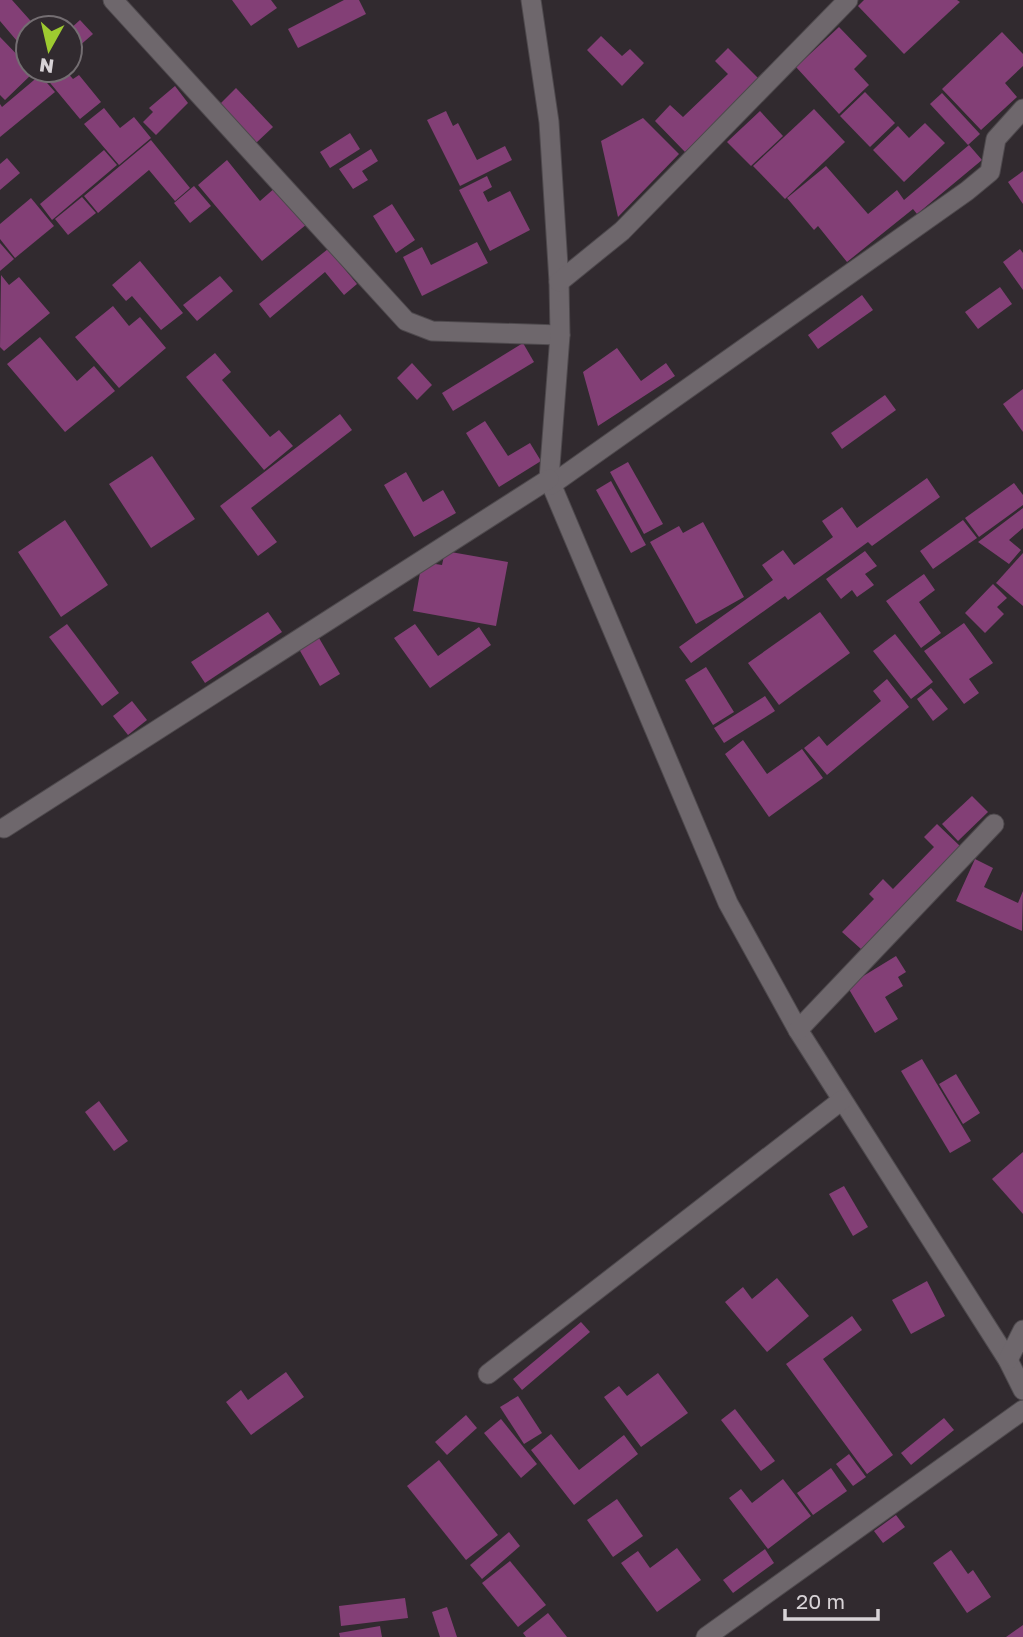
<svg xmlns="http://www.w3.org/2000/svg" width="1023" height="1637" font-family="'Golos Text',sans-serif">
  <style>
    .building { fill: #833f76 }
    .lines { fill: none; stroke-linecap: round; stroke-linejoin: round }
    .minor-casing { stroke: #4e494d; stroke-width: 21 }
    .minor { stroke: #6e676c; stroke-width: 19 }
  </style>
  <rect width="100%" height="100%" fill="#312a2f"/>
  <g class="building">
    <path d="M0,0H12L37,28H28V54L0,21Z"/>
    <path d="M232,0H271L277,8L251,26Z"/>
    <path d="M344,0H359L366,14L298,48L288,29Z"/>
    <path d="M864,0H957L960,2L904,54L858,6Z"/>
    <path d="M80,20L93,34L70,54V29Z"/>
    <path d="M839,27L867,56L854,69L869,85L839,114L796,67Z"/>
    <path d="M1002,32L1023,54V66L1005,83L1017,97L981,130L942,89Z"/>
    <path d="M601,36L622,56L630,49L644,63L622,86L587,50Z"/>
    <path d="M0,37L28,66V70L34,72L5,100L0,95Z"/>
    <path d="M728,48L759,79L685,152L655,121L670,105L683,117L728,74L715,61Z"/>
    <path d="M55,70H65L73,79L79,75L101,102L80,119L46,78Z"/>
    <path d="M40,75L55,92L0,137V104L2,107Z"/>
    <path d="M175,86L188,103L156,135L143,122L153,112L149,108Z"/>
    <path d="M236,88L273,127L256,143L219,105Z"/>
    <path d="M865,92L895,123L870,147L840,116Z"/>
    <path d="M942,93L980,134L968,145L930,104Z"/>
    <path d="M104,108L120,128L134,117L151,138L119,165L84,124Z"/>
    <path d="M814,109L845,142L785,199L753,166Z"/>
    <path d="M446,111L453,126L458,123L477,160L505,146L512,160L460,186L427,120Z"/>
    <path d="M760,111L783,136L751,166L727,142Z"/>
    <path d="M643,118L679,154L618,217L601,141Z"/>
    <path d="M925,123L945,143L904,182L873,150L898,126L909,138Z"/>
    <path d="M350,133L360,149L330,168L320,152Z"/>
    <path d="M151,140L190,188L175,201L149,170L98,213L84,196Z"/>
    <path d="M969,145L982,160L917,214L913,209L847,262L818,226L814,230L787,198L826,166L868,214L897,190L904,200Z"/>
    <path d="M371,149L378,161L362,171L368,180L353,189L339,169Z"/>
    <path d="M104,150L117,165L52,220L40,204Z"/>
    <path d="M7,158L20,173L0,190V164Z"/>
    <path d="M227,160L260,201L276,187L307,224L262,261L198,185Z"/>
    <path d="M1023,171V204L1008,182Z"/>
    <path d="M487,176L492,187L483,192L488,202L510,191L530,230L490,251L459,190Z"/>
    <path d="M194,186L211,206L190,223L174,203Z"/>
    <path d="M82,197L96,213L68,235L55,219Z"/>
    <path d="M31,198L54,226L15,258L0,239V224Z"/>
    <path d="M392,204L415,240L396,253L373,216Z"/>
    <path d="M477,242L488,263L422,296L403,257L422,247L431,265Z"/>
    <path d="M0,243L14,259L0,271Z"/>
    <path d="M328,249L357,284L344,295L325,272L270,318L259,304Z"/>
    <path d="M1020,249L1023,253V290L1003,262Z"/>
    <path d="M140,261L183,313L161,330L132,296L126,301L112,285Z"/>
    <path d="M1,275L9,285L19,277L50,313L4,351L0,347Z"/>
    <path d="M220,276L233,291L197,321L183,305Z"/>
    <path d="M1000,287L1012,304L978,329L965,312Z"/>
    <path d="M862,295L873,310L818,349L808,335Z"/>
    <path d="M113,306L129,326L140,317L166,348L119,388L75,337Z"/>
    <path d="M40,337L77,381L94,366L115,391L65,432L7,364Z"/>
    <path d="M523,343L534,362L453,411L442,393Z"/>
    <path d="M617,348L641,381L666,363L675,376L598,426L583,372Z"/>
    <path d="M215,353L231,372L222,380L270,437L279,430L293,446L264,470L186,377Z"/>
    <path d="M412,363L432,385L417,400L397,378Z"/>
    <path d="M1023,389V432L1003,404Z"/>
    <path d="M885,395L896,410L842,449L831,433Z"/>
    <path d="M340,414L352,430L251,508L277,542L258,556L220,506Z"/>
    <path d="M485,421L508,456L530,443L541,461L499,487L466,433Z"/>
    <path d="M152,456L195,519L151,548L109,484Z"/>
    <path d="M628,462L663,524L644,534L610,472Z"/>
    <path d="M406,472L423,502L443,490L456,513L414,537L384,485Z"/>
    <path d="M927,478L940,497L872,546L868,542L788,600L785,596L691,663L679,647L773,580L762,565L783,550L794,565L833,537L822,521L842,507L857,528Z"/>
    <path d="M611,481L646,545L631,553L596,490Z"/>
    <path d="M1014,483L1023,495V505L979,537L965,518Z"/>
    <path d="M1023,508V528L1009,540L1021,550L1009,564L978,542Z"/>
    <path d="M65,520L108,585L61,617L18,552Z"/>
    <path d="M963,520L977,538L933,569L920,551Z"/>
    <path d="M703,522L744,597L696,624L650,542L679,526L683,533Z"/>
    <path d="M445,551L508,562L496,626L413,611L422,562L442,565Z"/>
    <path d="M865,551L877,566L865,574L874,585L857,597L852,590L841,599L826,579Z"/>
    <path d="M1023,553V606L996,583Z"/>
    <path d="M924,574L935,590L919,602L941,633L921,648L886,601Z"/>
    <path d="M993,584L1007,598L997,607L1004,614L985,633L965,613Z"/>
    <path d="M268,612L282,632L205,683L191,662Z"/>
    <path d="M820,612L850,653L779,705L748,663Z"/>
    <path d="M964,623L993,663L969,679L979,693L964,704L924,651Z"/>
    <path d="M67,624L119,693L102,706L49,637Z"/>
    <path d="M415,624L438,656L479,627L491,645L430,688L394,638Z"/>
    <path d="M895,634L933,682L911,699L873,651Z"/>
    <path d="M319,638L340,674L320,686L299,649Z"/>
    <path d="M706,667L734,712L713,725L685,680Z"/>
    <path d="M887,679L909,707L827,775L804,748L819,736L827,746L881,701L873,691Z"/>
    <path d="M931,688L948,709L933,721L917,699Z"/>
    <path d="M765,696L775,711L724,743L714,728Z"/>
    <path d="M132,701L147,720L128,735L113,716Z"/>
    <path d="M743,740L767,774L802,749L823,778L769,817L725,754Z"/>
    <path d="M972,796L988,812L958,841L942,824Z"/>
    <path d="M937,824L961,847L861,949L842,932L874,899L869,894L883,879L893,889L934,847L924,837Z"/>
    <path d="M975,859L993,868L984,887L1018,903L1023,891L1022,931L956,901Z"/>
    <path d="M896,956L906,972L898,977L903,986L885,997L898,1019L875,1033L847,986Z"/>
    <path d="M922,1059L971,1141L950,1153L901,1071Z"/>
    <path d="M956,1074L980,1113L963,1124L939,1084Z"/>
    <path d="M99,1101L128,1141L114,1151L85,1112Z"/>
    <path d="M1023,1152V1214L992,1179Z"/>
    <path d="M844,1186L868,1227L853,1236L829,1194Z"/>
    <path d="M777,1278L809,1316L767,1352L725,1302L743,1287L752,1299Z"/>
    <path d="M927,1281L945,1316L911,1334L892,1300Z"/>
    <path d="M852,1316L862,1330L823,1359L893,1455L867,1474L786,1364Z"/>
    <path d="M581,1322L590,1332L522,1390L513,1379Z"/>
    <path d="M286,1372L304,1397L251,1435L226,1402L241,1390L248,1400Z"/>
    <path d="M658,1373L688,1413L641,1447L604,1397L619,1386L627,1396Z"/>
    <path d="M518,1396L542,1433L524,1444L500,1407Z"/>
    <path d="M735,1409L775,1461L761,1471L721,1420Z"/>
    <path d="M466,1415L477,1428L447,1455L435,1442Z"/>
    <path d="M944,1418L954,1430L911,1465L901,1453Z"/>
    <path d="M501,1419L537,1464L521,1478L484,1433Z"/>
    <path d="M551,1434L579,1470L624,1435L638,1454L574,1505L531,1450Z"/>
    <path d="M849,1454L866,1477L853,1486L836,1464Z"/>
    <path d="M439,1460L498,1535L466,1560L407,1486Z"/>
    <path d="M831,1468L847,1491L813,1515L797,1493Z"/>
    <path d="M783,1479L811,1516L768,1549L729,1498L741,1489L752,1503Z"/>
    <path d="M617,1499L643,1536L613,1557L587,1520Z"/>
    <path d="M896,1515L905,1527L883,1543L874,1531Z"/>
    <path d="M509,1532L520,1546L482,1579L470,1565Z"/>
    <path d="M677,1548L701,1580L657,1612L621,1563L638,1551L650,1568Z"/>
    <path d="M765,1549L774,1563L733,1593L723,1580Z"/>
    <path d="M951,1550L968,1574L973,1570L991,1597L967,1613L933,1563Z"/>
    <path d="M510,1561L546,1605L518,1627L482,1583Z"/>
    <path d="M405,1598L408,1618L341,1626L339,1606Z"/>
    <path d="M447,1607L457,1637H440L432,1612Z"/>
    <path d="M548,1613L567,1637H526L523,1633Z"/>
    <path d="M1023,1625V1637H1006Z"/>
    <path d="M380,1626L382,1637H340L339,1633Z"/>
  </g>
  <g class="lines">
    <g class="minor-casing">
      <g id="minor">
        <path d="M113,0L406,321L432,331L560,335"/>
        <path d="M531,0L549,122L559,282L560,335L549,479L728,903L798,1030L1008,1360L1023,1390"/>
        <path d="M559,282L622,231L848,0"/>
        <path d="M551,485L967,191L990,172L996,139L1023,109"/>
        <path d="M4,828L549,479"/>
        <path d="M798,1030L994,824"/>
        <path d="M1008,1360L1023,1330"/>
        <path d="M488,1374L842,1100"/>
        <path d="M706,1637L1023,1410"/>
      </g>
    </g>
    <use href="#minor" class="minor"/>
  </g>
  <g transform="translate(49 49) rotate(188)"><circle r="33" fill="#312a2f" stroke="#746e72" stroke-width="2"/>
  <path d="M0-5L12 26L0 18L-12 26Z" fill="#9dca30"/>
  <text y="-10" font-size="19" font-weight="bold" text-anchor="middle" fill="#d8d3d7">N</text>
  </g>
  <path d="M785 1609v10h93v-10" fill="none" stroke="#d8d3d7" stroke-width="3.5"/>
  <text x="796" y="1609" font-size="21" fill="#d8d3d7" stroke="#312a2f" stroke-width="5" paint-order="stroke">20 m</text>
</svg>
